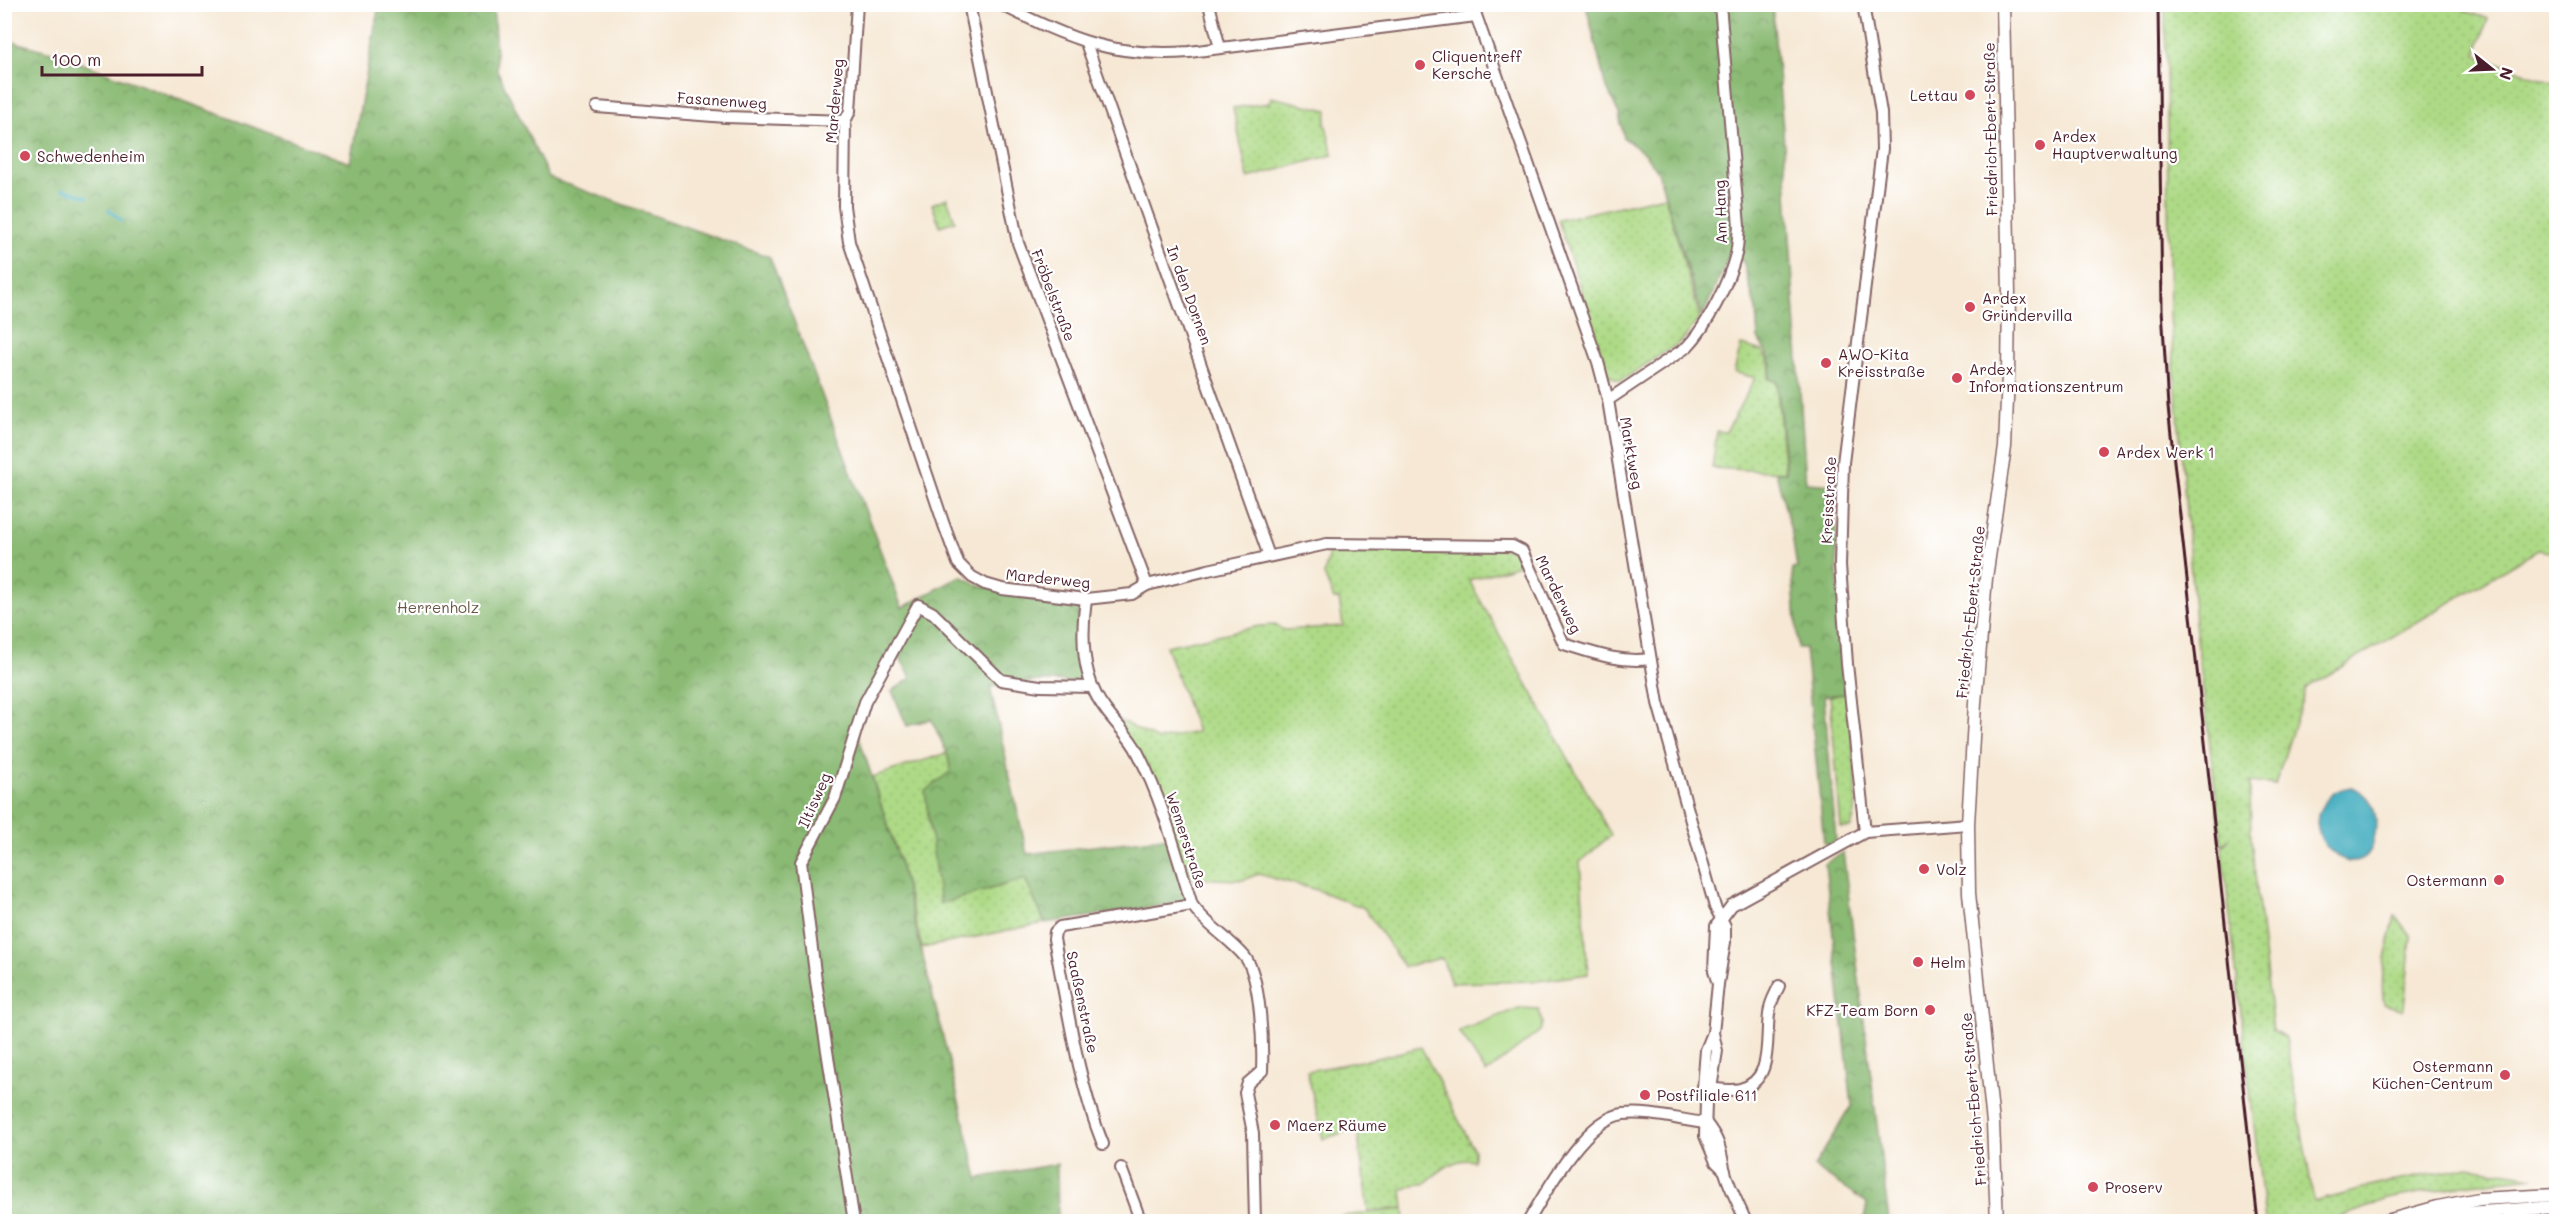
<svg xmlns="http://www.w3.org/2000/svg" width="2561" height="1226" font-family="Mali,sans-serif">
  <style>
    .green { fill: url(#green-dots); stroke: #7c7c58; stroke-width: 1.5 }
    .forest { fill: url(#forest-crowns); stroke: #6a6c4f; stroke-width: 1.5 }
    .cemetery { fill: url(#cemetery-stones); stroke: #7c7c58; stroke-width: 1.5 }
    .pitch { fill: #aeda86; stroke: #7c7c58; stroke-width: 1.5 }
    .water { fill: #3facbe; stroke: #446674; stroke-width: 1.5 }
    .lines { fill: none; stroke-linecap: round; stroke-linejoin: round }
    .stream { stroke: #3facbe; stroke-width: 3 }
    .minor-casing { stroke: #866566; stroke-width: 14 }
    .tertiary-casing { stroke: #866566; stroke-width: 15 }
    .minor { stroke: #fff; stroke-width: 10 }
    .tertiary { stroke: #fff; stroke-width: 12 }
    .rail { stroke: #4a1f2b; stroke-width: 3 }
    .poi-dot { fill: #d1495b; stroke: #fff; stroke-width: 2 }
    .labels { text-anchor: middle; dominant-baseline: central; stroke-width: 4.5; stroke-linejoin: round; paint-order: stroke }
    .poi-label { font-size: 15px; fill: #4a1f2b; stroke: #fff; text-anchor: start }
    .street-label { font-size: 15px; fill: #4a1f2b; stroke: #fff }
    .park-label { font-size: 15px; fill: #685746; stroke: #fff }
  </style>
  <defs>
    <pattern id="green-dots" width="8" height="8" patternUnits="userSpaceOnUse" patternTransform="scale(1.5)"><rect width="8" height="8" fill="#aeda86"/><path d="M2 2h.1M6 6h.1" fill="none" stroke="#97bb74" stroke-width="1.8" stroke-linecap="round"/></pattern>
    <pattern id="forest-crowns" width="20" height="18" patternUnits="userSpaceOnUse" patternTransform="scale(1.5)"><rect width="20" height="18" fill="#8aba73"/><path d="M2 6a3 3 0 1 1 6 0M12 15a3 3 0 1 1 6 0" fill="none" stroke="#73975f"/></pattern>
    <pattern id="cemetery-stones" width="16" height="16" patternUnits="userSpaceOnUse" patternTransform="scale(1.5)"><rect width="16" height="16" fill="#aeda86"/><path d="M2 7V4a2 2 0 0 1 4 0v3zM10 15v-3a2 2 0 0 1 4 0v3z" fill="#97bb74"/></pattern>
  </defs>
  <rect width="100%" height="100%" fill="#fff"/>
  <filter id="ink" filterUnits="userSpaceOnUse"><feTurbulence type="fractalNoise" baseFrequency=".0167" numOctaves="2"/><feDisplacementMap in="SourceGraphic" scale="12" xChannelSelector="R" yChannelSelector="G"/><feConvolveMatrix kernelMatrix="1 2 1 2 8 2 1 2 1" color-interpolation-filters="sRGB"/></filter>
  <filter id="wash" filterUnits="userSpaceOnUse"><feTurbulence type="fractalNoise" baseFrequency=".008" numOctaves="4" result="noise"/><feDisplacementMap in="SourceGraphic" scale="24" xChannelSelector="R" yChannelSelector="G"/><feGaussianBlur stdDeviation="1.35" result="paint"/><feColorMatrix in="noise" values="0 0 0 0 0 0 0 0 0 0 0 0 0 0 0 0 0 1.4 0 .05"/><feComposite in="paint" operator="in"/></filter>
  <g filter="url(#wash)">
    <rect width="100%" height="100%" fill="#f6e8d4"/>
    <g class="green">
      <path d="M2165,5H2448L2488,19L2476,55L2556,84V553L2538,550L2306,688L2275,785L2250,782L2251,839L2273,1030L2286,1038L2314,1202L2385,1183L2469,1167L2534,1177L2470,1184L2388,1199L2332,1221H2265L2222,848L2229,839L2222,845L2195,622L2170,316Z"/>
      <path d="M1271,97L1328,110L1325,122L1333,155L1248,178L1233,108L1269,103Z"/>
      <path d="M1665,196L1700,318L1682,341L1621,381L1609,376L1558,220Z"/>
      <path d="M947,198L955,221L940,226L932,204Z"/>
      <path d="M1741,345L1762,351L1771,364L1768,379L1776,381L1785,472L1712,468L1717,431L1726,432L1755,378L1734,372Z"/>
      <path d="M1330,548L1508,549L1517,552L1522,564L1469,580L1611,835L1580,862L1588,974L1538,981L1451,983L1442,958L1404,967L1364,908L1317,890L1258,874L1243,880L1186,878L1165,806L1117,719L1158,740L1197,732L1166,646L1259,626L1275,625L1284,630L1343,626L1339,599H1334L1324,575Z"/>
      <path d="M1846,694C1849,724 1865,804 1850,828H1841L1830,696Z"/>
      <path d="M947,753L951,771L940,903L1025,879L1045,923L922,948L899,860L872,777Z"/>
      <path d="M2395,915L2411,937L2404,1009L2402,1010L2384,1004C2378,974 2389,944 2395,915Z"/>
      <path d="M1421,1047L1474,1150V1161C1454,1157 1438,1172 1424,1184H1416L1402,1190L1404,1208L1368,1211L1357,1128L1323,1139L1307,1071L1377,1058Z"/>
    </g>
    <g class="forest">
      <path d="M379,5H493L497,70L549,178L770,257L902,608L961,576L981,586L1079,601L1077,645L1083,674L1078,682L1040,681L990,687L1027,854L1169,837L1187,902L1045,923L1025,879L940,904L925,791L951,771L947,753L931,719L907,726L892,691L911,678L893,645L855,725L899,860L978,1178L1057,1164L1058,1221H5L4,39L54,53L350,163Z"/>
      <path d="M1586,5H1772L1783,130L1806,483L1834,485L1837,568L1846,694L1824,696L1836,841L1828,847L1824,842L1805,648H1798L1792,569L1797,568L1792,535L1776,472H1786L1777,381L1769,379L1772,364L1758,338L1756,310L1743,261L1729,257L1702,317L1658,172L1645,154L1624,138L1619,114L1605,84Z"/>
      <path d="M1843,852L1889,1221H1864L1867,1203L1814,1167L1852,1105L1825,864Z"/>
    </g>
    <path class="cemetery" d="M1404,1209L1405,1221H1298Z"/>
    <path class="pitch" d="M1519,1008L1539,1009L1542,1023L1540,1031L1486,1073L1459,1031Z"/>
    <path class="water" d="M2351,787C2375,795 2379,817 2374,840C2363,890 2296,840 2324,803C2332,793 2338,789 2351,787Z"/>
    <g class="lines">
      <g class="stream">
        <path d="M62,189L88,197"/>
        <path d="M109,210L122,221"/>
      </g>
    </g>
  </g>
  <g filter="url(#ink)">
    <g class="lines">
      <g class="minor-casing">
        <g id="minor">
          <path d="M857,4L850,111L845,121L844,206L849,242L944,525L958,563L972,577L985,584L1002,589L1086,599L1132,594L1147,585L1208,570L1327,544L1512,546L1522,551L1564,644C1593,653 1619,663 1650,659"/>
          <path d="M969,4L1018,243L1147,585"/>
          <path d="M1000,4C1067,38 1113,58 1189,52L1476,16"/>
          <path d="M1209,4L1220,48"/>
          <path d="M1472,4L1598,362L1608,400L1658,703L1715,907L1725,926V942L1718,984L1713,1033L1706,1050L1703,1088L1706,1102L1705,1136L1716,1162L1725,1171"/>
          <path d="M1863,4L1881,113L1882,149L1843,463L1840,565L1847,664L1865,832"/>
          <path d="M1086,43L1269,556"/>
          <path d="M597,107L726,117L845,121"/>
          <path d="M1608,400L1687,347C1708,325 1728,284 1736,254C1738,245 1738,235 1739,226L1720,4"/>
          <path d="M1086,599C1081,636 1081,678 1105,709C1116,725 1130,736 1138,753C1163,802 1176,853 1192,905C1207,926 1229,938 1245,957C1261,977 1263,1045 1262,1071L1248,1083L1245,1093L1253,1133L1255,1222"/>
          <path d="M1718,984L1714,971L1716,926L1732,905L1865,832L1968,824"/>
          <path d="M1703,1088C1714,1088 1729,1092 1740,1089C1776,1080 1764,1035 1770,1008C1771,1001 1776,993 1779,986"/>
          <path d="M1710,1095L1717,1051L1713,1033"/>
          <path d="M1706,1123C1721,1142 1720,1151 1725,1172C1730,1189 1739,1205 1746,1222"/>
          <path d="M1103,1144C1078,1083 1067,1004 1054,939L1055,932L1060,927L1192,905"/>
          <path d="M1121,1168L1141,1222"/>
          <path d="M854,1222L816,981L801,862L835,798L865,702L918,605L933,613L1001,680L1040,686L1092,687"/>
          <path d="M1528,1222C1547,1190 1585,1119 1623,1114C1649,1111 1679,1120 1706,1123"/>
        </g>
      </g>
      <g class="tertiary-casing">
        <g id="tertiary">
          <path d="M2421,1216L2556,1207"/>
          <path d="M1997,1222L1993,1123L1969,893L1968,824L1975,703L1986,578L2005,447L2008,376L2009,293L2003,4"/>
          <path d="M2383,1222L2438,1207L2479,1199L2556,1195"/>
        </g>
      </g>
      <use href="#minor" class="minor"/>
      <use href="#tertiary" class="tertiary"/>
      <path class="rail" d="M2158,4L2162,309L2168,407L2258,1222"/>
    </g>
  </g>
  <g class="poi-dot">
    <circle cx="1420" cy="65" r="6"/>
    <circle cx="1970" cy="95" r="6"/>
    <circle cx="2040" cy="145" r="6"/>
    <circle cx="25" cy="156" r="6"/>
    <circle cx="1970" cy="307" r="6"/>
    <circle cx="1826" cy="363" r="6"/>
    <circle cx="1957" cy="378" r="6"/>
    <circle cx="2104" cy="452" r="6"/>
    <circle cx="1924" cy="869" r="6"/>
    <circle cx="2499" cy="880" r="6"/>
    <circle cx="1918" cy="962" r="6"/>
    <circle cx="1930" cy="1010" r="6"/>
    <circle cx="2505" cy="1075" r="6"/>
    <circle cx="1645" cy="1095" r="6"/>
    <circle cx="1275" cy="1125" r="6"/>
    <circle cx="2093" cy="1187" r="6"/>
  </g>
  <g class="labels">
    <g class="poi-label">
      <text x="1432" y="56">Cliquentreff<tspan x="1432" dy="17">Kersche</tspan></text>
      <text x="1958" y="95" text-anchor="end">Lettau</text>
      <text x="2052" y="136">Ardex<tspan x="2052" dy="17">Hauptverwaltung</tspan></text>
      <text x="37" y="156">Schwedenheim</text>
      <text x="1982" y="298">Ardex<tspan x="1982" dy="17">Gründervilla</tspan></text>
      <text x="1838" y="354">AWO-Kita<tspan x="1838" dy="17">Kreisstraße</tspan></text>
      <text x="1969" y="369">Ardex<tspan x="1969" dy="17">Informationszentrum</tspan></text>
      <text x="2116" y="452">Ardex Werk 1</text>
      <text x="1936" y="869">Volz</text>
      <text x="2487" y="880" text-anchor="end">Ostermann</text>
      <text x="1930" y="962">Helm</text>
      <text x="1918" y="1010" text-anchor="end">KFZ-Team Born</text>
      <text x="2493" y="1066" text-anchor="end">Ostermann<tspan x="2493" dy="17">Küchen-Centrum</tspan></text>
      <text x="1657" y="1095">Postfiliale 611</text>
      <text x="1287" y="1125">Maerz Räume</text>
      <text x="2105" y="1187">Proserv</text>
    </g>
    <g class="street-label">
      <text transform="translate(722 100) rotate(4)">Fasanenweg</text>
      <text transform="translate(834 101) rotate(-85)">Marderweg</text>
      <text transform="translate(1990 129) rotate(-91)">Friedrich-Ebert-Straße</text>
      <text transform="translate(1720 212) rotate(-92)">Am Hang</text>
      <text transform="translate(1054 295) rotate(69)">Fröbelstraße</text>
      <text transform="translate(1190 295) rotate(70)">In den Dornen</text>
      <text transform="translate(1632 453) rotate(80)">Marktweg</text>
      <text transform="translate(1828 500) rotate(-87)">Kreisstraße</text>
      <text transform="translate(1048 578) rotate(6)">Marderweg</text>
      <text transform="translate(1559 594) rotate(64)">Marderweg</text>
      <text transform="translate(1970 612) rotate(-84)">Friedrich-Ebert-Straße</text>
      <text transform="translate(814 800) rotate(-66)">Iltisweg</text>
      <text transform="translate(1187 840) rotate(72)">Wemerstraße</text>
      <text transform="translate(1083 1002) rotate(78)">Saaßenstraße</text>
      <text transform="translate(1973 1099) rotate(-95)">Friedrich-Ebert-Straße</text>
    </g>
    <g class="park-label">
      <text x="438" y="607">Herrenholz</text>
    </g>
  </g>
  <rect width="2561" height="1226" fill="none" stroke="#fff" stroke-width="24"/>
  <g transform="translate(2492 69) rotate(108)" stroke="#ffffff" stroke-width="4.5" paint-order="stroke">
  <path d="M0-4.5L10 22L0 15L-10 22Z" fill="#4a1f2b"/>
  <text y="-9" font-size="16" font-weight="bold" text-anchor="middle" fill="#4a1f2b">N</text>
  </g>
  <path d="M42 66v9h160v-9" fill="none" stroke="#4a1f2b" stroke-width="3"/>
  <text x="51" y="66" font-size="18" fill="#4a1f2b" stroke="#ffffff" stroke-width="4.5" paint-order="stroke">100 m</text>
</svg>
